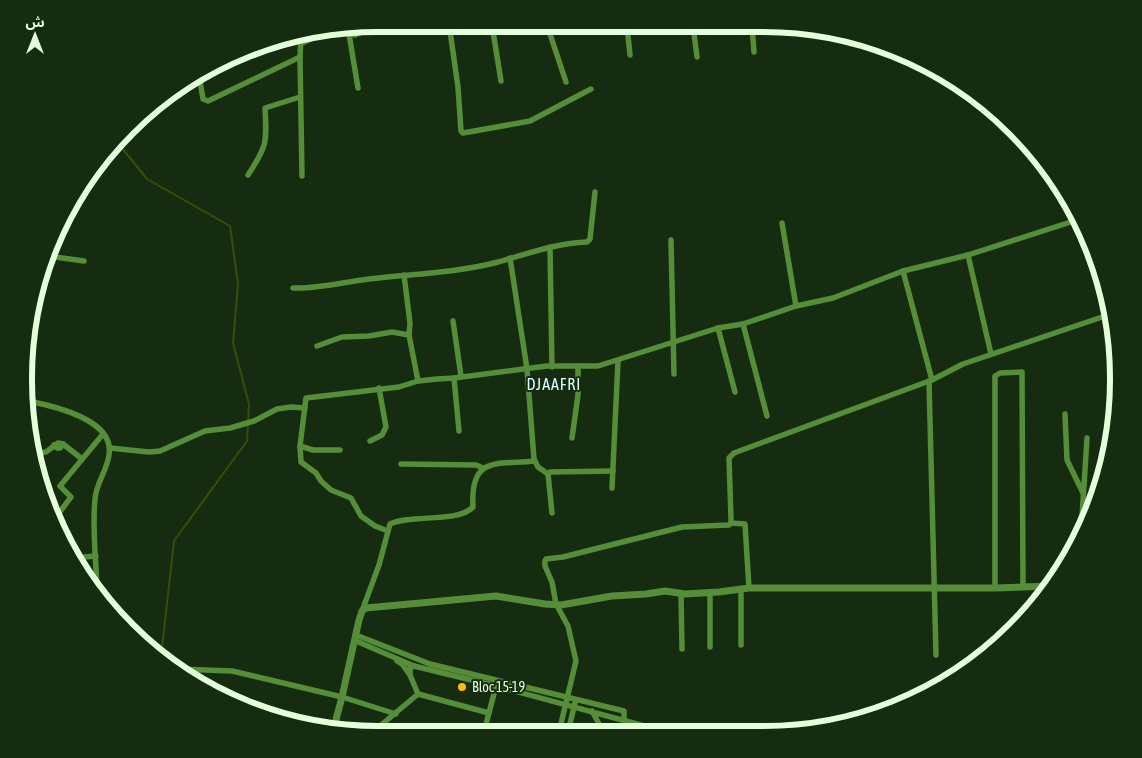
<svg xmlns="http://www.w3.org/2000/svg" width="1142" height="758" font-family="'Asap Condensed','Noto Sans Arabic',sans-serif">
  <style>
    .lines { fill: none; stroke-linecap: round; stroke-linejoin: round }
    .stream { stroke: #3a4c08; stroke-width: 2 }
    .minor { stroke: #558d39; stroke-width: 5.5 }
    .tertiary { stroke: #558d39; stroke-width: 7 }
    .poi-dot { fill: #ffbc07; stroke: #152c10; stroke-width: 2 }
    .labels { text-anchor: middle; dominant-baseline: central; stroke-width: 4; stroke-linejoin: round; paint-order: stroke }
    .poi-label { font-size: 14px; fill: #e4ffdb; stroke: #152c10; text-anchor: start }
    .quarter-label { font-size: 16px; letter-spacing: 1px; fill: #dff; stroke: #152c10 }
    .rim { fill: none; stroke: #e4ffdb; stroke-width: 6 }
  </style>
  <rect width="100%" height="100%" fill="#152c10"/>
  <g class="lines">
    <path class="stream" d="M118,143L147,179L230,226L238,284L233,343L249,404L247,441L174,541L161,657"/>
    <g class="minor">
      <path d="M449,24L458,87L461,131L463,133L530,121L591,89"/>
      <path d="M492,25L501,81"/>
      <path d="M547,25L566,82"/>
      <path d="M627,26L630,55"/>
      <path d="M693,26L697,57"/>
      <path d="M752,26L754,52"/>
      <path d="M335,31L355,35L381,24"/>
      <path d="M349,34L358,88"/>
      <path d="M301,37L300,57L302,176"/>
      <path d="M302,43L327,32"/>
      <path d="M199,75L203,99L208,101L300,57"/>
      <path d="M248,175C267,146 267,143 265,108L300,97"/>
      <path d="M782,223L796,306"/>
      <path d="M671,240L674,374"/>
      <path d="M550,247L552,367"/>
      <path d="M968,255L991,354"/>
      <path d="M48,256L84,261"/>
      <path d="M510,258L527,369L534,459L538,467L548,474L550,472L613,471"/>
      <path d="M903,271L932,380"/>
      <path d="M404,275L410,323L409,335L418,381"/>
      <path d="M293,288C318,289 343,282 369,279C410,274 457,273 498,262C527,254 556,243 587,242L590,239L595,192"/>
      <path d="M453,321L461,376"/>
      <path d="M743,324L767,416"/>
      <path d="M718,328L735,392"/>
      <path d="M317,346L342,337L369,336L392,332L409,335"/>
      <path d="M454,378L459,431"/>
      <path d="M929,381L936,655"/>
      <path d="M28,401C54,406 115,420 109,455C107,471 96,483 95,499C92,528 96,559 97,588"/>
      <path d="M1065,414L1067,460L1083,493"/>
      <path d="M572,438L578,395V366"/>
      <path d="M370,441L382,435L386,427L379,388"/>
      <path d="M63,444L82,459"/>
      <path d="M300,446L313,450H340"/>
      <path d="M110,448L149,452L160,451L205,431L230,428L254,421L277,409L291,407L305,408"/>
      <path d="M33,454L46,452L58,443L63,444L60,448H57L54,445"/>
      <path d="M401,464L476,465L483,468"/>
      <path d="M548,474L552,513"/>
      <path d="M612,488L618,361"/>
      <path d="M58,515L63,522V535"/>
      <path d="M56,517L71,497L60,486L103,434"/>
      <path d="M731,523L745,524L749,588"/>
      <path d="M388,531L375,526L361,516L351,498L331,490L321,481L316,473L301,462L300,446L306,398L399,387L418,381L437,379L454,378L547,366H598L718,328L743,324L796,306L833,298L903,271L968,255L1080,219"/>
      <path d="M1081,533L1087,438"/>
      <path d="M72,558L96,556"/>
      <path d="M995,588V376L1000,373L1022,372L1023,586"/>
      <path d="M741,590V645"/>
      <path d="M681,594L682,649"/>
      <path d="M362,611L379,565L390,524C411,514 458,523 473,507C470,455 497,465 535,461"/>
      <path d="M356,635L430,664L624,711V720"/>
      <path d="M356,641L414,666L496,686L663,731L665,733"/>
      <path d="M710,647V593"/>
      <path d="M397,661L402,664L410,675V668L414,666"/>
      <path d="M178,669L232,671L342,697L396,714"/>
      <path d="M410,675L418,694"/>
      <path d="M592,711L604,733"/>
      <path d="M374,731L418,694L489,713"/>
      <path d="M484,732L496,686"/>
      <path d="M559,732L576,661L568,626L556,604L552,582L545,566V561L546,559L563,557L682,527L729,525L731,523V519L729,458L734,453L932,380L963,364L1111,314"/>
      <path d="M568,732L575,703"/>
    </g>
    <path class="tertiary" d="M333,731L342,697L359,620L362,611L366,608L496,596L545,604L561,605L612,596L646,594L665,591L685,594L719,592L749,588H995L1050,586"/>
  </g>
  <circle class="poi-dot" cx="462" cy="687" r="5"/>
  <g class="labels">
    <g class="poi-label">
      <text x="472" y="687">Bloc 15-19</text>
    </g>
    <g class="quarter-label">
      <text x="554" y="384">DJAAFRI</text>
    </g>
  </g>
  <path d="M0 0H1142V758H0ZM378 32H764A346 346 0 0 1 1110 378V380A346 346 0 0 1 764 726H378A346 346 0 0 1 32 380V378A346 346 0 0 1 378 32Z" fill="#152c10" fill-rule="evenodd"/>
  <path class="rim" d="M378 32H764A346 346 0 0 1 1110 378V380A346 346 0 0 1 764 726H378A346 346 0 0 1 32 380V378A346 346 0 0 1 378 32Z"/>
  <g transform="translate(35 35)" stroke="#152c10" stroke-width="4" paint-order="stroke">
  <path d="M0-4L9 19L0 12L-9 19Z" fill="#e4ffdb"/>
  <text y="-8" font-size="14" font-weight="bold" text-anchor="middle" fill="#e4ffdb">ش</text>
  </g>
</svg>
